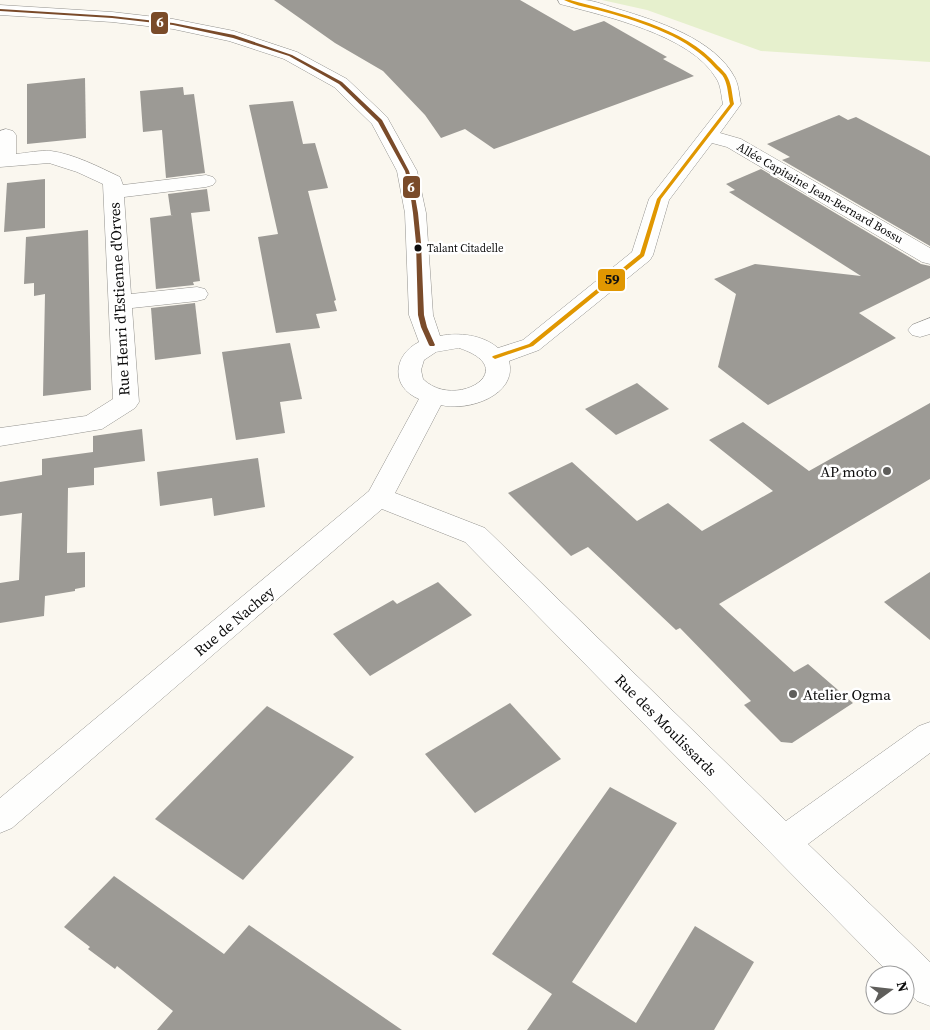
<svg xmlns="http://www.w3.org/2000/svg" width="930" height="1030" font-family="'Source Serif 4',serif">
  <style>
    .green { fill: #e6f0cd }
    .building { fill: #9c9a95 }
    .lines { fill: none; stroke-linecap: round; stroke-linejoin: round }
    .minor-casing { stroke: #93928e; stroke-width: 1 }
    .minor { fill: #fefefd; fill-rule: evenodd }
    .bus-1-casing { stroke: #fff; stroke-width: 4 }
    .bus-2-casing { stroke: #fff; stroke-width: 4 }
    .bus-1 { fill: #7a4b2a; fill-rule: evenodd }
    .bus-2 { fill: #e09701; fill-rule: evenodd }
    .bus-dot { fill: #0c0c0c; stroke: #fff; stroke-width: 2 }
    .poi-dot { fill: #5f5e5b; stroke: #fff; stroke-width: 2 }
    .labels { text-anchor: middle; dominant-baseline: central; stroke-width: 5; stroke-linejoin: round; paint-order: stroke }
    .far-bus-label { font-size: 11px; fill: #0c0c0c; stroke: #fff; text-anchor: start }
    .far-street-label { font-size: 12px; fill: #0c0c0c; stroke: #fff }
    .street-label { font-size: 15px; fill: #0c0c0c; stroke: #fff }
    .poi-label { font-size: 15px; fill: #0c0c0c; stroke: #fff; text-anchor: end }
    .line-badge { stroke: #fff; stroke-width: 2 }
    .badge-label { font-size: 14px; text-anchor: middle; font-weight: bold; fill: #fff }
    .pale-badge-label { font-size: 14px; text-anchor: middle; font-weight: bold; fill: #111 }
  </style>
  <rect width="100%" height="100%" fill="#faf7ef"/>
  <path class="green" d="M602,0H930V62L761,51L647,10Z"/>
  <g class="building">
    <path d="M274,0H520L574,31L604,21L667,57L663,59L694,76L494,149L465,129L441,138L425,115L383,71L335,43Z"/>
    <path d="M85,78L86,138L27,144V84Z"/>
    <path d="M183,87L184,95L194,94L205,173L166,178L162,130L143,132L140,91Z"/>
    <path d="M293,101L303,144L315,143L328,188L308,191L336,300L334,301L337,311L316,314L320,328L276,333L258,237L278,234L249,105Z"/>
    <path d="M839,115L848,120L856,117L930,156V246L782,160L790,157L767,144Z"/>
    <path d="M761,169L921,264L930,266V278L859,313L896,338L768,405L718,367L736,294L714,279L755,264L861,276L729,192L735,190L726,184Z"/>
    <path d="M45,179V228L4,232L7,183Z"/>
    <path d="M207,189L210,211L191,213L200,281L193,282L194,285L156,289L150,218L173,215H171L168,194Z"/>
    <path d="M88,230L91,390L43,396L45,294L34,296V283L24,284L26,237Z"/>
    <path d="M195,303L201,354L155,360L151,308Z"/>
    <path d="M290,343L302,399L280,402L285,433L236,440L222,352Z"/>
    <path d="M637,383L669,409L616,435L585,409Z"/>
    <path d="M930,403V479L719,604L794,672L808,664L853,703L792,743L781,742L744,705L751,701L680,628L676,630L588,547L571,556L508,493L572,462L637,521L668,503L702,531L773,491L709,440L743,422L809,471Z"/>
    <path d="M142,429L145,461L94,468V485L68,488L67,553L85,552V587L75,589V591L45,596L44,616L0,623V583L19,580L22,513L0,516V482L42,475V459L93,452V436Z"/>
    <path d="M258,458L265,507L214,516L212,498L160,506L157,472Z"/>
    <path d="M930,572V640L884,602Z"/>
    <path d="M438,582L472,615L370,676L333,634L393,600L397,604Z"/>
    <path d="M510,703L561,759L475,813L425,754Z"/>
    <path d="M267,706L354,757L243,880L155,819Z"/>
    <path d="M610,787L677,823L572,982L636,1023L695,926L754,962L714,1030H527L552,994L492,954Z"/>
    <path d="M114,876L224,954L249,925L402,1030H157L173,1011L117,966L115,969L88,949L90,947L64,927Z"/>
  </g>
  <g class="lines">
    <g class="minor-casing">
      <g id="minor">
        <path d="M558,0C566,0 576,0 585,0C596,1 607,6 618,9C657,21 715,39 735,78C739,86 739,95 741,104L720,133L741,139L930,248V264L922,262L727,147L712,143L669,200L653,255L650,260L539,350L509,361C518,395 468,412 441,405L395,493L485,528L786,821L919,726L930,722V753L808,844L930,962V1006L917,1001L905,989V975H891L465,542L382,509L12,828L0,833V798L369,491L419,399C390,387 393,355 419,342L409,315L405,213L397,171L372,124L334,87L284,59L229,41L173,29L112,22L0,15V5L112,12L173,19L234,31L297,52L347,79L387,117L417,171L426,213L433,315L440,336C459,332 483,335 498,348L523,340L632,252L649,199L723,104C721,95 721,85 716,78C691,35 605,16 560,4ZM459,348C524,369 455,411 423,379L421,370L424,360L436,352Z"/>
        <path d="M6,129L13,131L16,135V154C27,153 40,150 51,151C74,154 99,167 120,177L123,185L206,175L213,177L216,181L213,185L206,187L124,197L131,294L197,287L205,289L208,294L205,299L197,301L132,308L139,402L135,408L102,429L0,446V428L86,416L113,399L103,184L77,172L49,163L0,167V131Z"/>
        <path d="M930,318V334L920,337L912,335L908,330L912,325Z"/>
      </g>
    </g>
    <use href="#minor" class="minor"/>
    <g class="bus-1-casing">
      <path id="bus-1" d="M0,9L112,16L173,23L234,35L292,55L342,82L382,120L409,171L413,185L418,213L421,243L424,315L427,327L435,345L434,346H430L429,345L421,327L418,315L416,243L413,213L409,185L405,171L378,122L339,84L289,56L233,38L173,25L112,18L0,11Z"/>
    </g>
    <g class="bus-2-casing">
      <path id="bus-2" d="M564,0H570C618,13 685,27 718,66C722,70 726,73 728,78C732,86 732,95 734,104L661,199L644,256L533,346L495,359L492,357L493,356L529,344L640,254L657,199L730,104C728,95 728,86 724,78C722,74 719,72 716,69C689,37 644,23 605,12C591,8 576,6 564,0Z"/>
    </g>
    <use href="#bus-1" class="bus-1"/>
    <use href="#bus-2" class="bus-2"/>
  </g>
  <circle class="bus-dot" cx="418" cy="248" r="4.5"/>
  <g class="poi-dot">
    <circle cx="887" cy="471" r="5"/>
    <circle cx="793" cy="694" r="5"/>
  </g>
  <g class="labels">
    <g class="far-bus-label">
      <text x="427" y="248">Talant Citadelle</text>
    </g>
    <g class="far-street-label">
      <text transform="translate(820 193) rotate(30)">Allée Capitaine Jean-Bernard Bossu</text>
    </g>
    <g class="street-label">
      <text transform="translate(119 299) rotate(-93)">Rue Henri d'Estienne d'Orves</text>
      <text transform="translate(234 621) rotate(-40)">Rue de Nachey</text>
      <text transform="translate(666 725) rotate(45)">Rue des Moulissards</text>
    </g>
    <g class="poi-label">
      <text x="877" y="471">AP moto</text>
      <text x="803" y="694" text-anchor="start">Atelier Ogma</text>
    </g>
  </g>
  <g class="line-badge">
    <rect x="150" y="11" width="19" height="24" rx="5" fill="#7a4b2a"/>
    <rect x="402" y="175" width="19" height="24" rx="5" fill="#7a4b2a"/>
    <rect x="597" y="268" width="29" height="24" rx="5" fill="#e09701"/>
  </g>
  <g class="badge-label">
    <text x="160" y="27">6</text>
    <text x="411" y="192">6</text>
  </g>
  <g class="pale-badge-label">
    <text x="612" y="284">59</text>
  </g>
  <g transform="translate(890 990) rotate(75)"><circle r="24" fill="#ffffff" stroke="#9e9e9e"/>
  <path d="M0-4L9 19L0 12L-9 19Z" fill="#5f5e5b"/>
  <text y="-8" font-size="14" font-weight="bold" text-anchor="middle" fill="#0c0c0c">N</text>
  </g>
</svg>
